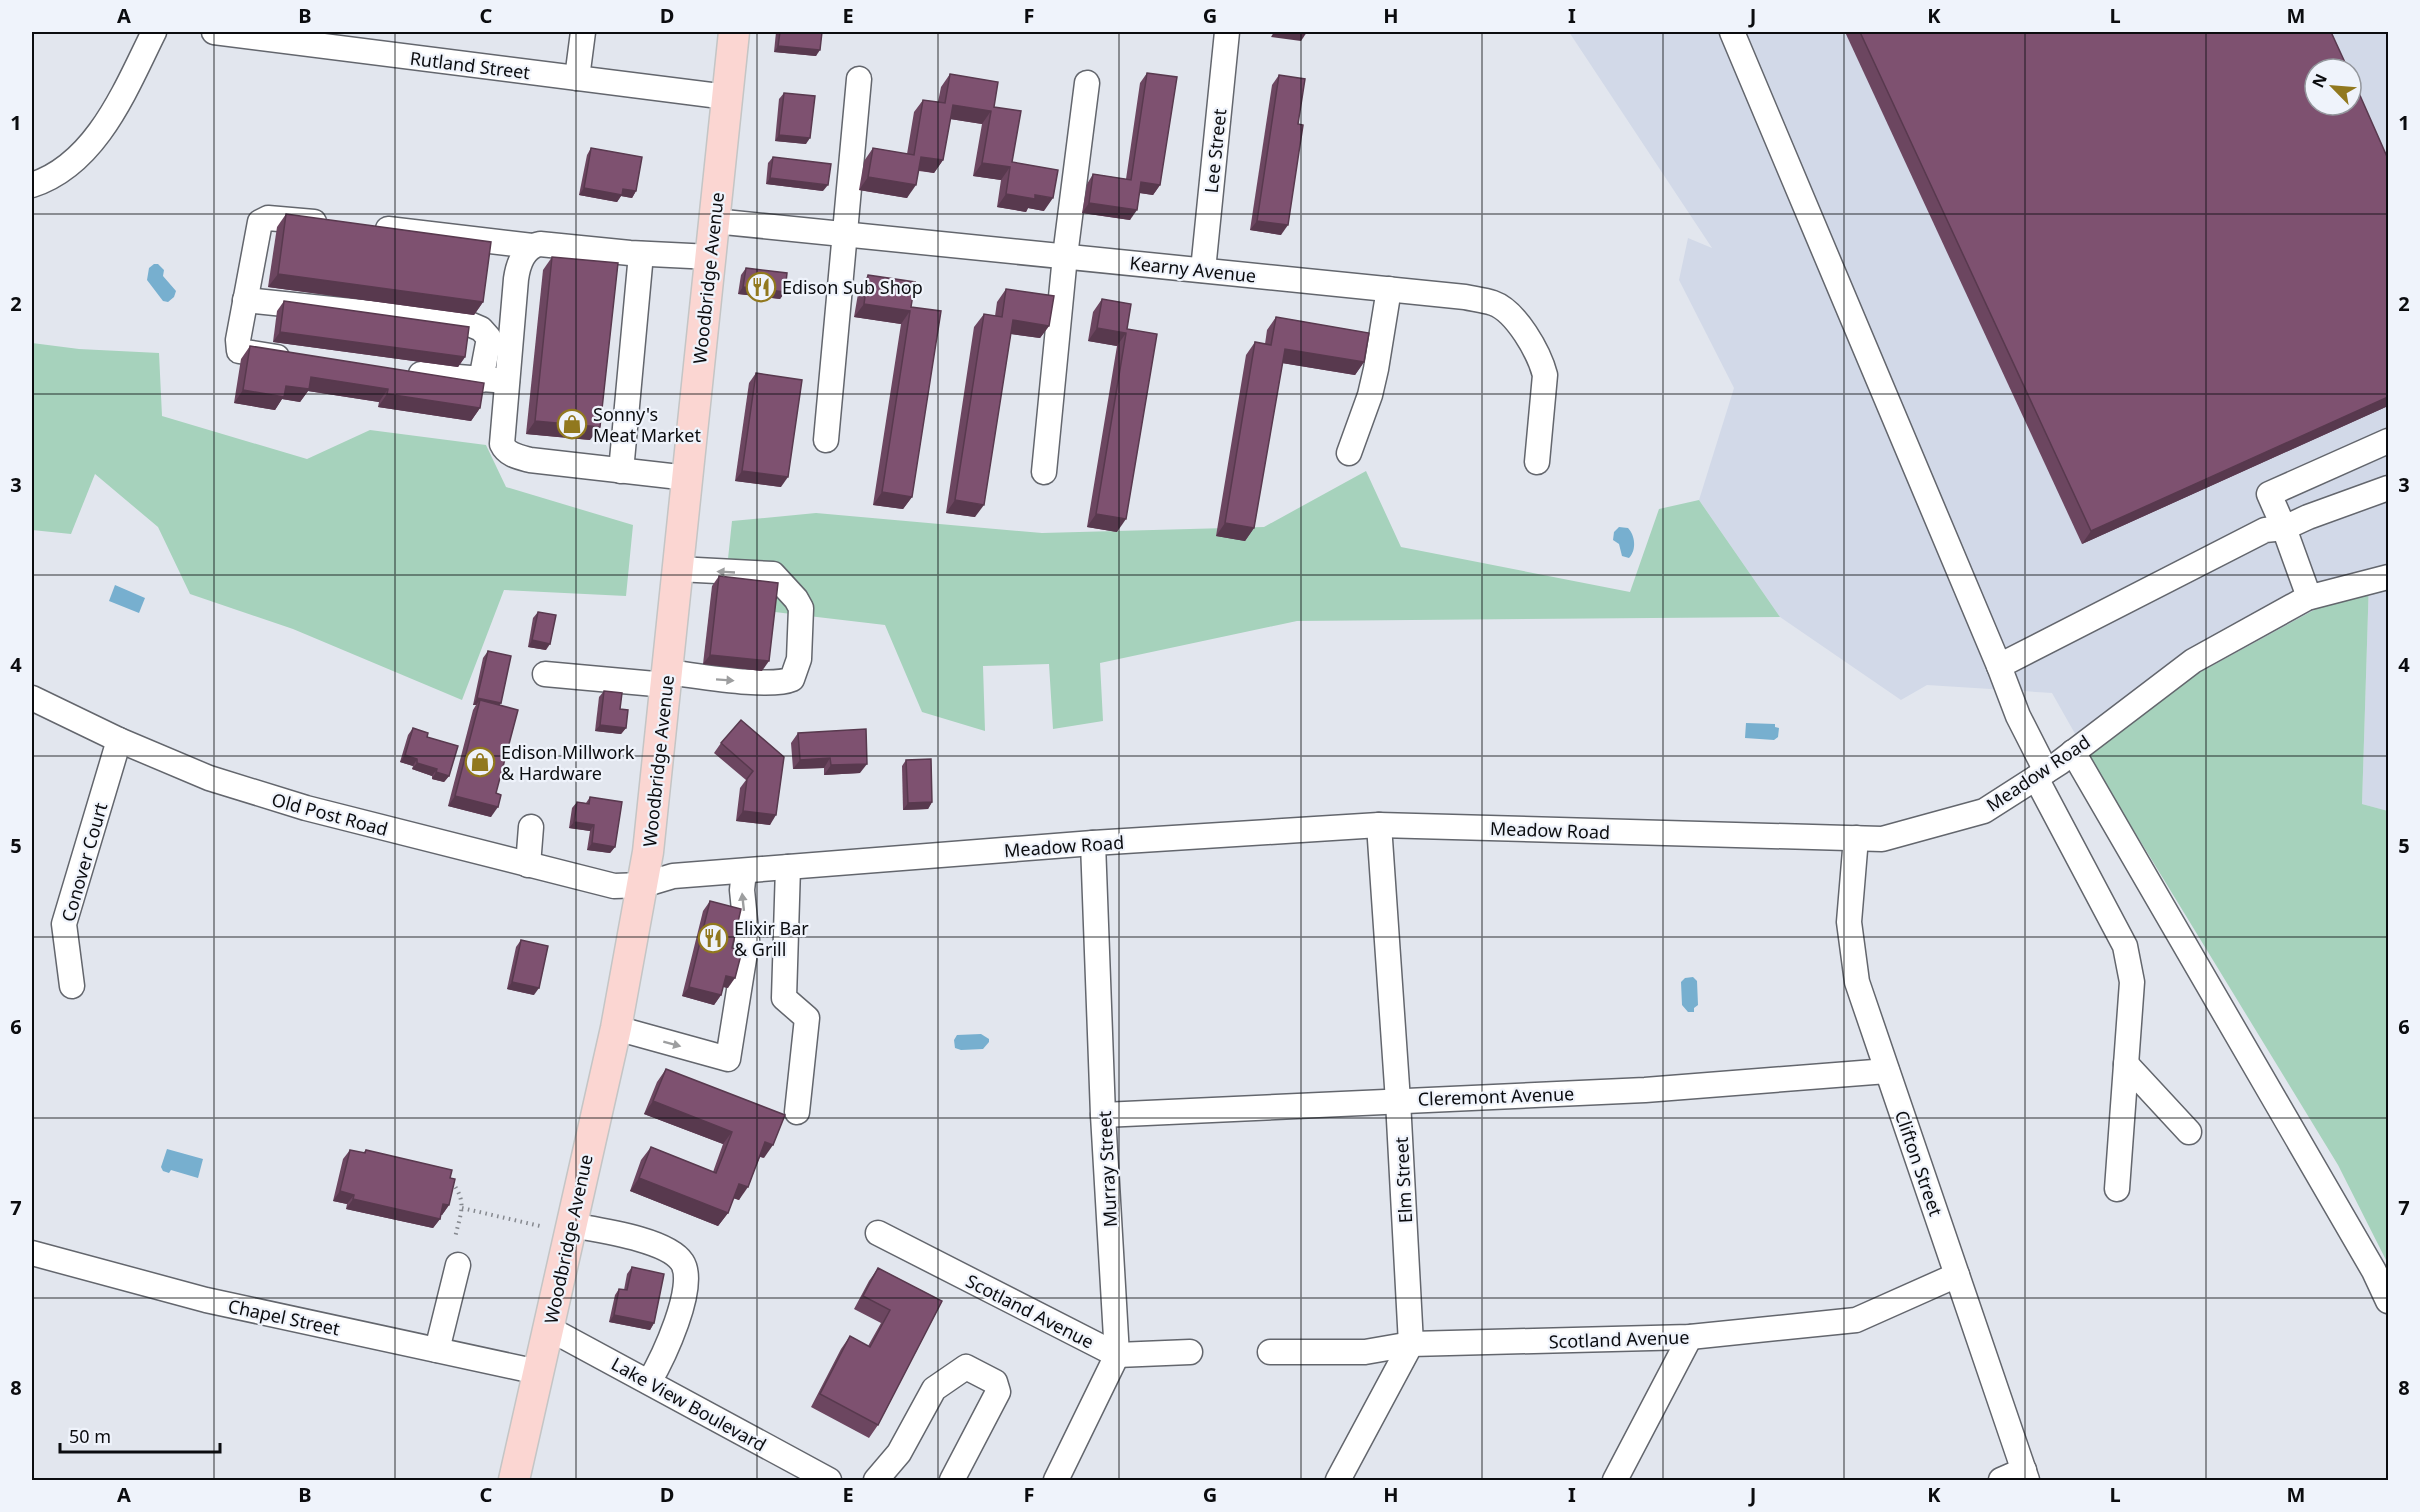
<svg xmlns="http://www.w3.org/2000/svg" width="2420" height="1512" font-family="'Noto Sans',sans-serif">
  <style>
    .built { fill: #d2d9e8; fill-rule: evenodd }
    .green { fill: #a6d2bc }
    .water { fill: #77afcf }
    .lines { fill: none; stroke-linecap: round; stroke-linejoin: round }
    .minor-casing { stroke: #63666d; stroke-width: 27 }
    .major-casing { stroke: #c4c5c5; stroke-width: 33 }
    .path { stroke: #85888e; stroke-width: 4; stroke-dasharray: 1.5 4.5; stroke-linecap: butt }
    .minor { stroke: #fff; stroke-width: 24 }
    .major { stroke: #fbd6d2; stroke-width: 30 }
    .wall { fill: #6c4660 }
    .shaded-wall { fill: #58394e }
    .building { fill: #7e5170; stroke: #58394e; stroke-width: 1.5 }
    .oneway { fill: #9d9e9f }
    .grid { fill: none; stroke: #0b0c0f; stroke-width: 1.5; stroke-opacity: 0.55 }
    .labels { text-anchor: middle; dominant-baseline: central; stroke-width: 4.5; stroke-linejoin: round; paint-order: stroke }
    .street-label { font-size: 18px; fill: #0b0c0f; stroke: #eff3fb }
    .poi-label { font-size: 18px; fill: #0b0c0f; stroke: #eff3fb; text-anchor: start }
    .neatline { fill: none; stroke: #0b0c0f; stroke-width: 2 }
    .grid-label { font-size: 20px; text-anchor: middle; font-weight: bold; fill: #0b0c0f }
  </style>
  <rect width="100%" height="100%" fill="#e2e6ee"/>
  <path class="built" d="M1569,32H2388V811L2362,804L2369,581L2078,739L2052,693L1927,685L1901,700L1780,617L1699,500L1734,388L1679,280L1688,238L1712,248ZM2315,69H2351V105H2315Z"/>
  <g class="green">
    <path d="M32,343L79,349L159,353L162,416L307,459L370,430L486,445L506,487L633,525L626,596L504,590L462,700L293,629L190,594L158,527L95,474L71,534L32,530Z"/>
    <path d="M1366,471L1401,547L1630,592L1659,509L1699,500L1780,617L1297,621L1100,663L1103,721L1053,729L1049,664L983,666L985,731L922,712L885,625L723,606L732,521L816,513L1042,533L1264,527Z"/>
    <path d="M2369,580L2362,804L2388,811V1264L2338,1165L2078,739Z"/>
  </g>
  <g class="water">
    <path d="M154,264H158L164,270L163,276L176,291L174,297L168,302L163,301L147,280L149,268Z"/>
    <path d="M1619,527L1628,528C1635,535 1637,550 1629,558L1622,556L1619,544L1613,540L1614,532Z"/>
    <path d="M115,585L145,598L139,613L109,601Z"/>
    <path d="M1746,723L1775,724V727L1779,728L1778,737L1774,740L1745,738Z"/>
    <path d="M1693,977L1697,981L1698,1005L1694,1008V1012H1688L1682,1005L1681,982L1685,978Z"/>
    <path d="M981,1034L989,1039V1042L983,1049L961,1050L955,1048L954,1040L957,1035Z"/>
    <path d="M167,1149L203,1159L198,1178L171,1170L169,1173L163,1171L161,1167Z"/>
  </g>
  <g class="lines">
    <g class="minor-casing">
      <g id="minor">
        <path d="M214,32L727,97"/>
        <path d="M1732,32L1999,666"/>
        <path d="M577,78L583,32"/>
        <path d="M32,185C97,164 126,88 154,32"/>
        <path d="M714,221L1465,297C1474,299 1484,300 1493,303C1516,311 1539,352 1545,375L1537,462"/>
        <path d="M388,229L532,246"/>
        <path d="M1203,270L1227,32"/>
        <path d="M245,300L467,323L481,329L489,338L481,380"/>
        <path d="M277,357L239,351L238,340L260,222L268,218L314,222"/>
        <path d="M421,374L507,381"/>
        <path d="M826,440L859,79"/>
        <path d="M2388,441L2269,494L2284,528L2308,517L2388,488"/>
        <path d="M1349,453L1370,395L1376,369L1389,289"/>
        <path d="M621,471L641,254"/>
        <path d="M1044,472L1065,256L1087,83"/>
        <path d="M688,478L530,460C519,457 507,455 502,444L516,279C518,265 524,247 540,244L630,253L711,257"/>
        <path d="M667,672C695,675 769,689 792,679L799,659L801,608L796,599L773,574L678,569"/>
        <path d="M545,674L666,685"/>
        <path d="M32,698L119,740L209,778L306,808L614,886L643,885L673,876L1093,843L1379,825L1882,839L1984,811L2059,763L2193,661L2307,598L2388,577"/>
        <path d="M2073,752L2374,1271L2388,1301"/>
        <path d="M2046,771L2018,716L1999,666L2265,530L2284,528L2309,597"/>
        <path d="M2036,778L2125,946L2132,982L2117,1189"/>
        <path d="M1856,838L1849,922L1857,982L2027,1480"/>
        <path d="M528,865L531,827"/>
        <path d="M788,867L784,998L807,1018L797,1112"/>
        <path d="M72,986L64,924L119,740"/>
        <path d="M616,1028L728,1059L747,940L742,890L744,871"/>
        <path d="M2126,1064L2189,1132"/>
        <path d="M1103,1115L1645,1090L1887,1071"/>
        <path d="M571,1225C597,1230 667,1239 682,1262C698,1286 662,1360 649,1382"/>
        <path d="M878,1233L1117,1355L1190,1352"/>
        <path d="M32,1253L206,1300L538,1372"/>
        <path d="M548,1328L829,1480"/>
        <path d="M437,1350L458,1265"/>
        <path d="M1270,1352H1365L1411,1344L1690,1337L1856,1320L1957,1275"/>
        <path d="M876,1480L899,1453L934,1389L966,1367L995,1382L998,1392L952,1480"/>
        <path d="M1056,1480L1117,1355L1103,1115L1093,843"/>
        <path d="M1338,1480L1411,1344L1398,1101L1379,825"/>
        <path d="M1615,1480L1690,1337"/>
        <path d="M2001,1480L2024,1470"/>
      </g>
    </g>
    <g class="major-casing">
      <path id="major" d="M514,1480L616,1028L648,852L734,32"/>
    </g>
    <g class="path">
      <path d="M452,1182C468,1203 460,1214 455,1238"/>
      <path d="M462,1208L540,1226"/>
    </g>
    <use href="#minor" class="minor"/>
    <use href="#major" class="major"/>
  </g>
  <g class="wall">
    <path d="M776,32H822L816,56L774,52Z"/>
    <path d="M1845,32H2331L2388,159V406L2082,544Z"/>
    <path d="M1147,73L1160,185L1153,195L1139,193L1130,220L1082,213L1087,184L1093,174L1126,179L1140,83Z"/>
    <path d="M950,74L994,107L1012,162L1044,211L1028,208L1026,212L997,207L1001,180L973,176L982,124L950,119L943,160L934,173L919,171L907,198L859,190L864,161L873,148L907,154L914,112L923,100L938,102L941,87Z"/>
    <path d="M1279,75L1298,124L1281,235L1250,230L1272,85Z"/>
    <path d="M784,93L806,144L775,141L779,99Z"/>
    <path d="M591,148L636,191L632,198L621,196L617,202L579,195L587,155Z"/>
    <path d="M773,157L823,191L766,184L768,163Z"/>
    <path d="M286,214L483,302L474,315L268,287L277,227Z"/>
    <path d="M552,257L590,440L526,434L543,270Z"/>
    <path d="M746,268L785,292L780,299L738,294L741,275Z"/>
    <path d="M868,275L911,307L912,497L903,509L873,505L901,324L854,317L859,288Z"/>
    <path d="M1006,289L1049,326L1040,338L1011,334L975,517L946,513L974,327L984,314L995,316L997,302Z"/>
    <path d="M1102,299L1127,329L1117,532L1087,527L1117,346L1088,341L1093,312Z"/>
    <path d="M284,301L465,357L458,367L273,342L277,311Z"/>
    <path d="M1276,317L1364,362L1355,375L1282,363L1254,528L1245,541L1216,536L1246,355L1255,342L1265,344L1267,330Z"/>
    <path d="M250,346L480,408L471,421L378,407L379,402L308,391L300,402L282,399L275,410L234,403L241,359Z"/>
    <path d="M756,373L781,487L735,481L749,383Z"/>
    <path d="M719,576L762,671L703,664L712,586Z"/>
    <path d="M538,612L546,650L528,647L533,618Z"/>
    <path d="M488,651L501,703L499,705L496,793L491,817L448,806L473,710L476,705H473L483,658Z"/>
    <path d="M604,691L620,709L626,728L621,734L595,731L599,697Z"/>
    <path d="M413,728L427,737L449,776L444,782L432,779V776L412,769L413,766L400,762L408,735Z"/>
    <path d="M798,733L860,773L824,775V768L793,769L791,743Z"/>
    <path d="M721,743L784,757L770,825L736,821L740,788L746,780L714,753Z"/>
    <path d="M906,760L932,802L928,809L903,810L902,766Z"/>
    <path d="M590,797L615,847L610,853L587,850L590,831L569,828L572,808L577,802L586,803Z"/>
    <path d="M710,901L732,948L728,988L723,987L721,995L714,1005L682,996L703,911Z"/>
    <path d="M521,940L534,995L507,989L516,947Z"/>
    <path d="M666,1069L764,1158L760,1157L739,1200L733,1198L728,1213L718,1226L630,1191L641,1160L651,1147L713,1172L723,1144L644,1114L657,1082Z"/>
    <path d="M350,1150L363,1153L366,1150L450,1178L449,1205L442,1215H441L440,1219L433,1228L346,1209L347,1204L333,1201L343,1159Z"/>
    <path d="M632,1267L654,1323L650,1330L609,1322L615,1295L619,1289L624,1290L627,1274Z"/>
    <path d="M878,1268L942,1301L878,1425L869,1438L811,1407L841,1349L850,1336L868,1346L881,1323L854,1309L869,1281Z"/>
  </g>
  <g class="shaded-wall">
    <path d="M1274,32H1307L1301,41L1271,37Z"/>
    <path d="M778,46L820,50L816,56L774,52Z"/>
    <path d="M953,105L991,111L982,124L944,118Z"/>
    <path d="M779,135L810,138L806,144L775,141Z"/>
    <path d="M921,157L943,160L934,173L912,169Z"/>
    <path d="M982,163L1010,167L1001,180L973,176Z"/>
    <path d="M868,177L916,185L907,198L859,190Z"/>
    <path d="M770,178L828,185L823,191L766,184Z"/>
    <path d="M1141,182L1160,185L1153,195L1134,192Z"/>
    <path d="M584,188L623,189L636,191L632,198L621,196L617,202L579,195Z"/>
    <path d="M1006,194L1035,195L1053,198L1044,211L1028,208L1026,212L997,207Z"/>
    <path d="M1089,203L1137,210L1130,220L1082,213Z"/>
    <path d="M1257,221L1288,225L1281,235L1250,230Z"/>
    <path d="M278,274L483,302L474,315L268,287Z"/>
    <path d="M743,287L785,292L780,299L738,294Z"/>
    <path d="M864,304L910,311L901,324L854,317Z"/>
    <path d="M1013,320L1049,326L1040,338L1004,333Z"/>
    <path d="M1097,328L1126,333L1117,346L1088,341Z"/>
    <path d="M280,332L465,357L458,367L273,342Z"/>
    <path d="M1285,349L1364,362L1355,375L1276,362Z"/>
    <path d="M311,377L388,389L379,402L308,391L300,402L282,399L275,410L234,403L243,390L286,386Z"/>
    <path d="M387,394L480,408L471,421L378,407Z"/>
    <path d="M2388,397V406L2082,544L2091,531Z"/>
    <path d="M535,421L600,427L590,440L526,434Z"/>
    <path d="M742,471L788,477L781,487L735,481Z"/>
    <path d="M882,492L912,497L903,509L873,505Z"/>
    <path d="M955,500L984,505L975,517L946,513Z"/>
    <path d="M1096,514L1126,519L1117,532L1087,527Z"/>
    <path d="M1225,523L1254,528L1245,541L1216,536Z"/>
    <path d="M532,640L550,644L546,650L528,647Z"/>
    <path d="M710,655L769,661L762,671L703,664Z"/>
    <path d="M477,698L501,703L496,710L480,700L476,705H473Z"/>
    <path d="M600,725L626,728L621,734L595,731Z"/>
    <path d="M405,755L417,759L413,766L400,762Z"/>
    <path d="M830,758L824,768L793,769L800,760Z"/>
    <path d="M417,763L437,769L432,776L412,769Z"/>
    <path d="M867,764L860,773L824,775L831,765Z"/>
    <path d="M436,772L449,776L444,782L432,779Z"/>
    <path d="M455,796L498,807L491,817L448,806Z"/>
    <path d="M932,802L928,809L903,810L908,803Z"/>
    <path d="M743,811L776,815L770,825L736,821Z"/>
    <path d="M574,822L594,825L590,831L569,828Z"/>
    <path d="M592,843L615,847L610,853L587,850Z"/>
    <path d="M726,976L735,978L728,988L719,986Z"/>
    <path d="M512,982L539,988L534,995L507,989Z"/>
    <path d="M689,987L721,995L714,1005L682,996Z"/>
    <path d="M653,1101L732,1132L723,1144L644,1114Z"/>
    <path d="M765,1142L773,1145L764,1158L756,1155Z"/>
    <path d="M639,1178L728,1213L718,1226L630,1191Z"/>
    <path d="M739,1184L748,1187L739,1200L730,1197Z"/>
    <path d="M340,1191L354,1195L347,1204L333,1201Z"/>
    <path d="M353,1199L440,1219L433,1228L346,1209Z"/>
    <path d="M443,1204L449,1205L442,1215L436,1214Z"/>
    <path d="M614,1315L654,1323L650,1330L609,1322Z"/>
  </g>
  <g class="building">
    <path d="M780,32H822L820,50L778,46Z"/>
    <path d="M1860,32H2331L2348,69H2315V105H2351V75L2388,159V397L2091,531Z"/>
    <path d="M1147,73L1177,77L1160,185L1141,182L1137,210L1089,203L1093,174L1131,180Z"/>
    <path d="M950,74L998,82L994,107L1021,111L1012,162L1058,170L1053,198L1035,195V199L1006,194L1010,167L982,163L991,111L953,105L943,160L921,157L916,185L868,177L873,148L914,155L923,100L945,103Z"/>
    <path d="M1279,75L1305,79L1298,124L1303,125L1288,225L1257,221Z"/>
    <path d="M784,93L815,96L810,138L779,135Z"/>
    <path d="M591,148L642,157L636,191L623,189L622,195L584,188Z"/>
    <path d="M773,157L831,164L828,185L770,178Z"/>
    <path d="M286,214L491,242L483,302L278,274Z"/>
    <path d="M552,257L618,263L600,427L535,421Z"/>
    <path d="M746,268L787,273L785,292L743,287Z"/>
    <path d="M868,275L915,282L911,307L941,311L912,497L882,492L910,311L864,304Z"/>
    <path d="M1006,289L1054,296L1049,326L1013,320L984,505L955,500L984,314L1002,317Z"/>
    <path d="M1102,299L1131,304L1127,329L1157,334L1126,519L1096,514L1126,333L1097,328Z"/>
    <path d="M284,301L469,327L465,357L280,332Z"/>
    <path d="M1276,317L1369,333L1364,362L1285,349L1254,528L1225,523L1255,342L1271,345Z"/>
    <path d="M250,346L484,383L480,408L387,394L388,389L311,377L309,389L286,386L284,397L243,390Z"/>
    <path d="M756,373L802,380L788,477L742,471Z"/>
    <path d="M719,576L778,583L769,661L710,655Z"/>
    <path d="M538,612L556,615L550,644L532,640Z"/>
    <path d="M488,651L511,656L501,703L477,698Z"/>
    <path d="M604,691L622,693L620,709L628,710L626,728L600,725Z"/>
    <path d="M480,700L518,710L496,793L501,795L498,807L455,796Z"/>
    <path d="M741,720L784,757L776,815L743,811L747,779L753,771L721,743Z"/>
    <path d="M413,728L428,733L427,737L458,746L449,776L436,772L437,769L417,763V759L405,755Z"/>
    <path d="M866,729L867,764L831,765L830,758L800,760L798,733Z"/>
    <path d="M931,759L932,802L908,803L906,760Z"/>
    <path d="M590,797L622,802L615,847L592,843L594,825L574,822L577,802L589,804Z"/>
    <path d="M710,901L741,909L732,948L742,951L735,978L726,976L721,995L689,987Z"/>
    <path d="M521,940L548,946L539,988L512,982Z"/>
    <path d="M666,1069L785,1115L773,1145L765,1142L748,1187L739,1184L728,1213L639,1178L651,1147L716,1173L732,1132L653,1101Z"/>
    <path d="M350,1150L365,1153L366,1150L452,1170L450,1178L455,1179L449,1205L443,1204L440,1219L353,1199L354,1195L340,1191Z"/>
    <path d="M632,1267L664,1274L654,1323L614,1315L619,1289L627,1290Z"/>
    <path d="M878,1268L942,1301L878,1425L820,1394L850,1336L870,1347L890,1310L863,1296Z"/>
  </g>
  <defs><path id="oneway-solid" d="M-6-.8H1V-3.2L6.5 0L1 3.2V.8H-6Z" transform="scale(1.5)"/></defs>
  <g class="oneway">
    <use href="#oneway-solid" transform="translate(726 572) rotate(-177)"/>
    <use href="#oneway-solid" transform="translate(725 680) rotate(4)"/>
    <use href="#oneway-solid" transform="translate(743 902) rotate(-96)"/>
    <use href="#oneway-solid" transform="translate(672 1044) rotate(15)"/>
  </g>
  <path class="grid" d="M214,32V1480M395,32V1480M576,32V1480M757,32V1480M938,32V1480M1119,32V1480M1301,32V1480M1482,32V1480M1663,32V1480M1844,32V1480M2025,32V1480M2206,32V1480M32,214H2388M32,394H2388M32,575H2388M32,756H2388M32,937H2388M32,1118H2388M32,1298H2388"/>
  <defs>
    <g id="restaurant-ring" transform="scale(1.5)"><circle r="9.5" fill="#eff3fb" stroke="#91781e" stroke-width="1.5"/><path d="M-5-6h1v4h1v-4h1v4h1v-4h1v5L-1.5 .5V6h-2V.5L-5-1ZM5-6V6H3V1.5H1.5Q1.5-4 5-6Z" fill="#91781e"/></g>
    <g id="shop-ring" transform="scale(1.5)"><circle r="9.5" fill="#eff3fb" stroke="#91781e" stroke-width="1.5"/><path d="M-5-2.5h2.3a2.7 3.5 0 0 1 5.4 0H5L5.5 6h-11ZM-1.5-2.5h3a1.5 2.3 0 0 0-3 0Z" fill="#91781e"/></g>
  </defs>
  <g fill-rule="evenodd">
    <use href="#restaurant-ring" x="761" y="287"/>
    <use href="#shop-ring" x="572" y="424"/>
    <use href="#shop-ring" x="480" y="762"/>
    <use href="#restaurant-ring" x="713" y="938"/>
  </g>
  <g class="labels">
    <g class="street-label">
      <text transform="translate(470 65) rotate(7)">Rutland Street</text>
      <text transform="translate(1215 151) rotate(-84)">Lee Street</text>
      <text transform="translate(1193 269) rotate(6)">Kearny Avenue</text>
      <text transform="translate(708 278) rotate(-84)">Woodbridge Avenue</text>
      <text transform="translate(658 761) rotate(-84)">Woodbridge Avenue</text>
      <text transform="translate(2038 773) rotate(-34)">Meadow Road</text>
      <text transform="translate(330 814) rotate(15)">Old Post Road</text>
      <text transform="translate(1550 830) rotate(2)">Meadow Road</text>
      <text transform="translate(1064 846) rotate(-4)">Meadow Road</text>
      <text transform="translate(84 862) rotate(-74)">Conover Court</text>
      <text transform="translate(1496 1096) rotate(-2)">Cleremont Avenue</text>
      <text transform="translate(1919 1163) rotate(71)">Clifton Street</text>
      <text transform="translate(1107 1169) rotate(-93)">Murray Street</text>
      <text transform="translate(1403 1180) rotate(-93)">Elm Street</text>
      <text transform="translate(568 1239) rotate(-78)">Woodbridge Avenue</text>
      <text transform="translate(1030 1311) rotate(27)">Scotland Avenue</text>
      <text transform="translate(284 1317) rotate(12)">Chapel Street</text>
      <text transform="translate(1619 1339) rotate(-2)">Scotland Avenue</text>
      <text transform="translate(689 1404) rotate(29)">Lake View Boulevard</text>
    </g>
    <g class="poi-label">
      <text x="782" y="287">Edison Sub Shop</text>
      <text x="593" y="414">Sonny's<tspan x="593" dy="21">Meat Market</tspan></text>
      <text x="501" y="752">Edison Millwork<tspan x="501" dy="21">&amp; Hardware</tspan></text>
      <text x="734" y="928">Elixir Bar<tspan x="734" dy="21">&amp; Grill</tspan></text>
    </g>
  </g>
  <rect width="2420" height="1512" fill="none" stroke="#eff3fb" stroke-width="66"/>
  <g transform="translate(2333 87) rotate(295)"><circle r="28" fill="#eff3fb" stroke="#94979d" stroke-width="1.5"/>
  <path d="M0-4.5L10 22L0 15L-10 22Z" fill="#91781e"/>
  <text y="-9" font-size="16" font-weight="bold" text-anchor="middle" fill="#0b0c0f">N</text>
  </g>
  <path d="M60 1443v9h160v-9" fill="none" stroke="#0b0c0f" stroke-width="3"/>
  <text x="69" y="1443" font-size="18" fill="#0b0c0f" stroke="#eff3fb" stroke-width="4.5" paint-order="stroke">50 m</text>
  <rect x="33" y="33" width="2354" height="1446" class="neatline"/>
  <g class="grid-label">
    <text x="124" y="23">A</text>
    <text x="305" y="23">B</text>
    <text x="486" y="23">C</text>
    <text x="667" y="23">D</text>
    <text x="848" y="23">E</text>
    <text x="1029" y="23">F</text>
    <text x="1210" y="23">G</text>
    <text x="1391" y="23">H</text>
    <text x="1572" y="23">I</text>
    <text x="1753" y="23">J</text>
    <text x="1934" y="23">K</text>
    <text x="2115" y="23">L</text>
    <text x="2296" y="23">M</text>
    <text x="16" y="130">1</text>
    <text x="2404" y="130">1</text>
    <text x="16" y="311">2</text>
    <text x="2404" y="311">2</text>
    <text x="16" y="492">3</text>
    <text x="2404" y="492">3</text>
    <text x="16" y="672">4</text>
    <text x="2404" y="672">4</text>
    <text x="16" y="853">5</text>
    <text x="2404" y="853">5</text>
    <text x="16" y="1034">6</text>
    <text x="2404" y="1034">6</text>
    <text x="16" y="1215">7</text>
    <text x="2404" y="1215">7</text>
    <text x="16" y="1395">8</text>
    <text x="2404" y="1395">8</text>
    <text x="124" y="1502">A</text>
    <text x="305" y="1502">B</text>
    <text x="486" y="1502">C</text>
    <text x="667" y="1502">D</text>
    <text x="848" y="1502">E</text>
    <text x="1029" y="1502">F</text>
    <text x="1210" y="1502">G</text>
    <text x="1391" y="1502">H</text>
    <text x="1572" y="1502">I</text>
    <text x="1753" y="1502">J</text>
    <text x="1934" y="1502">K</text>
    <text x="2115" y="1502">L</text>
    <text x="2296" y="1502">M</text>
  </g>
</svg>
